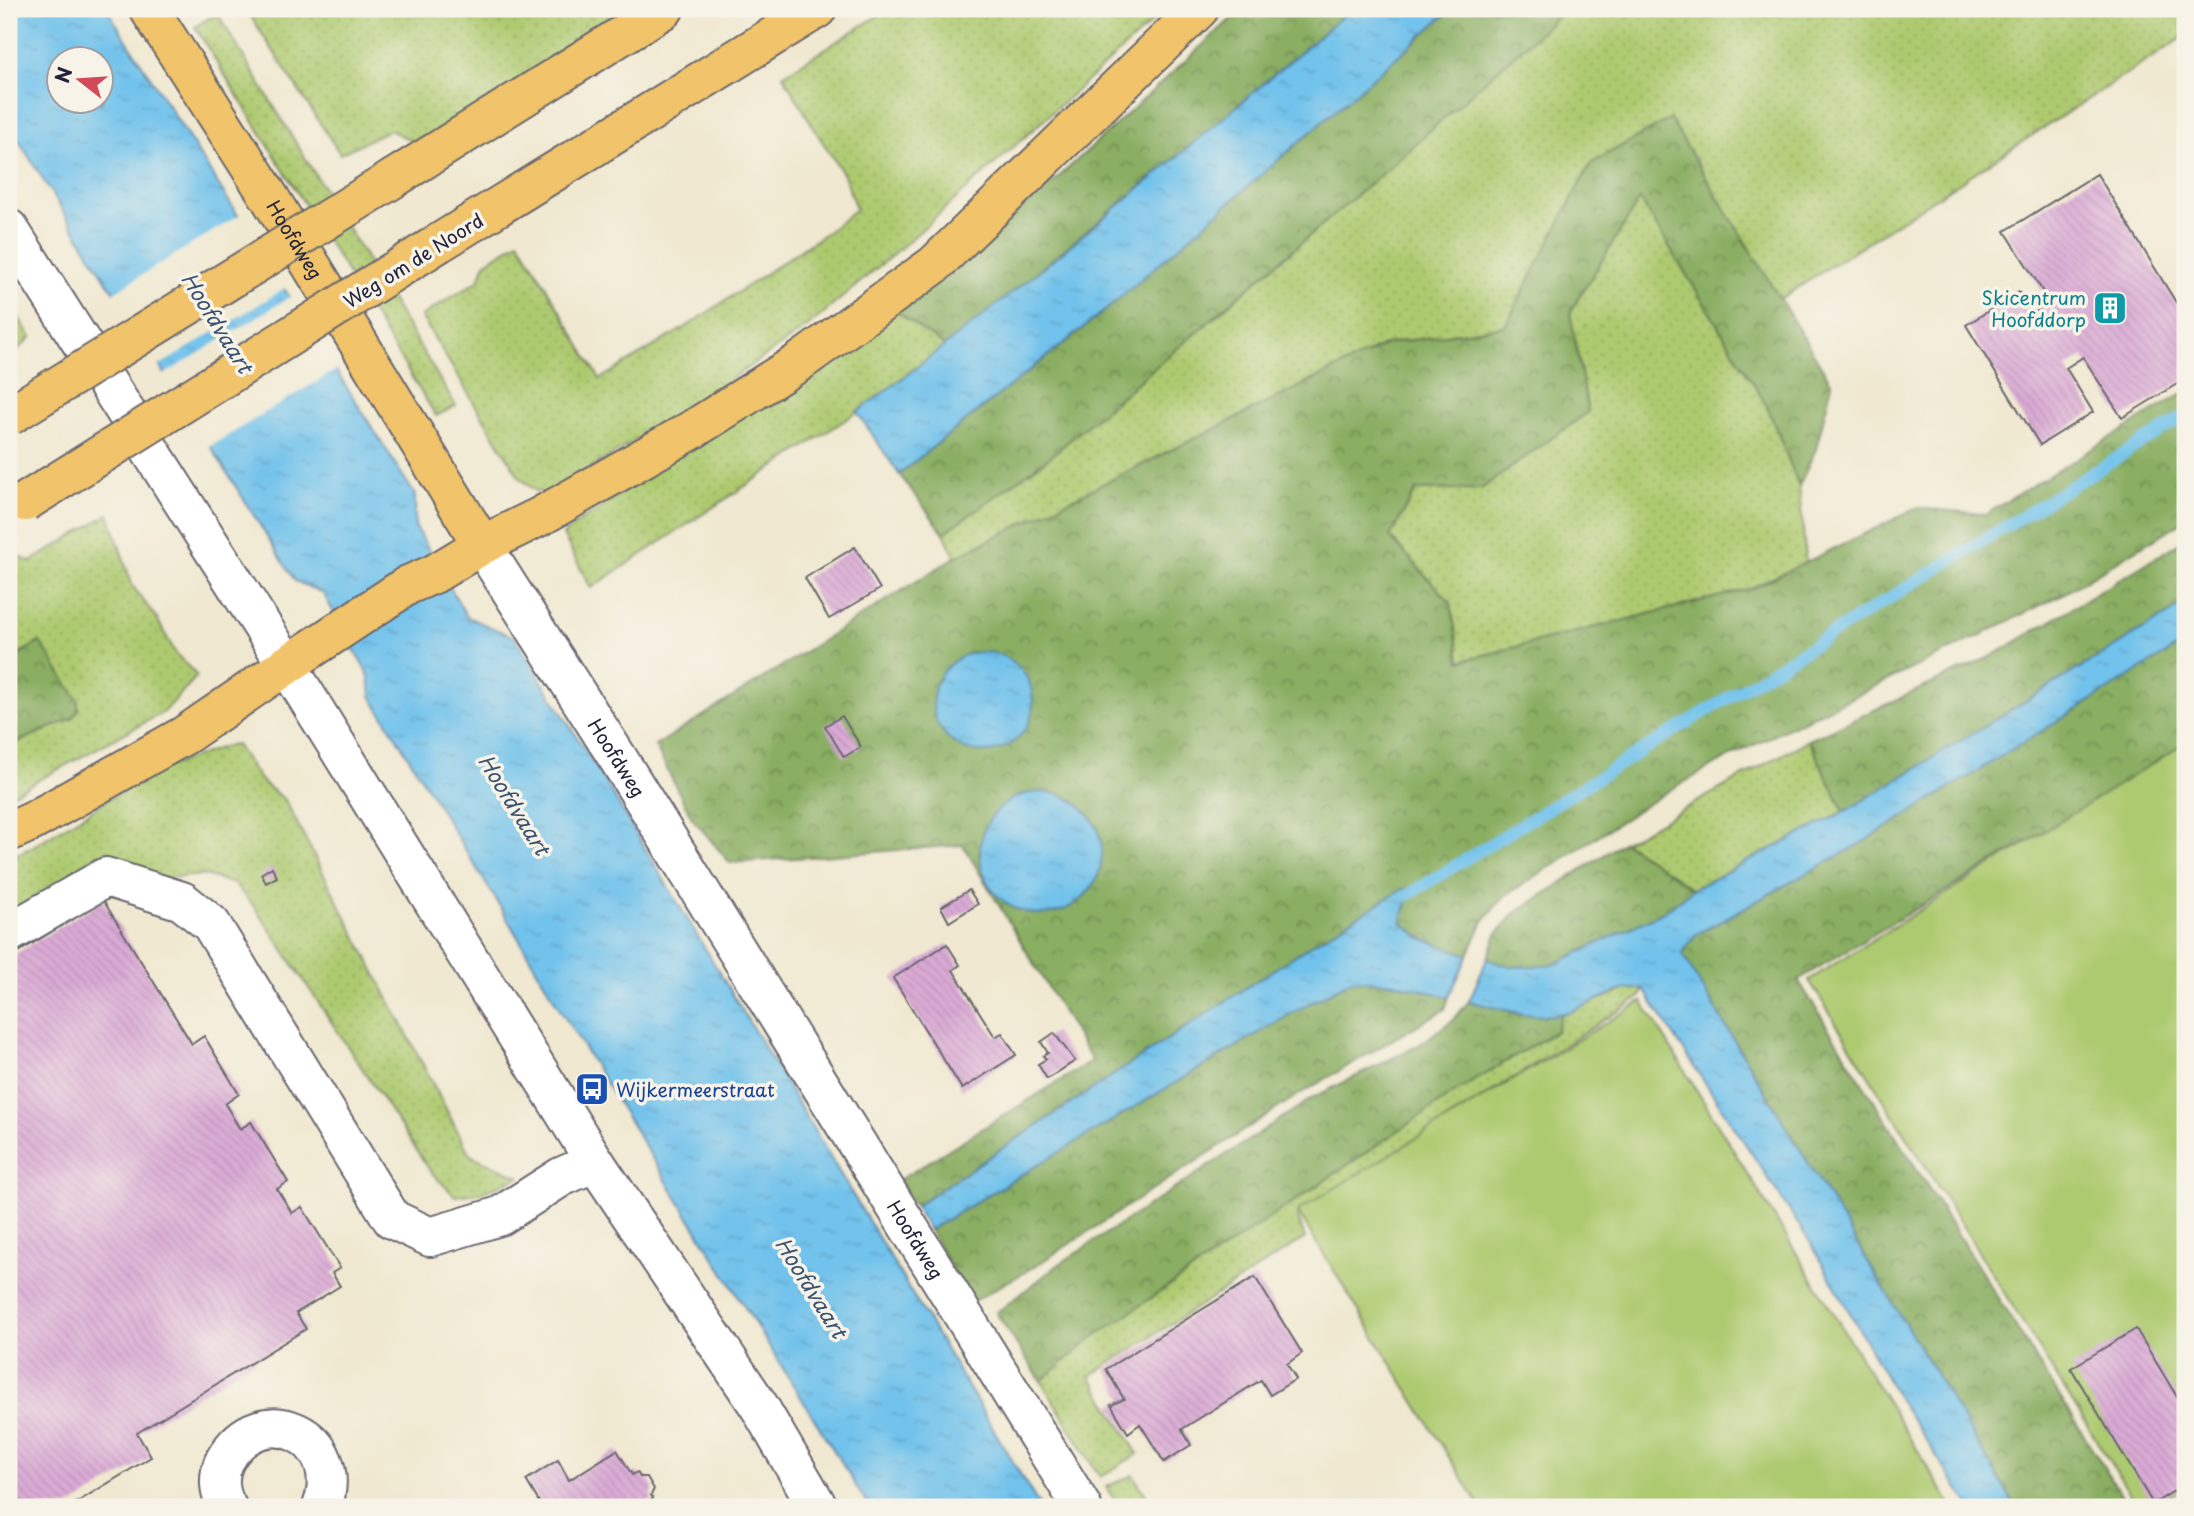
<svg xmlns="http://www.w3.org/2000/svg" width="2194" height="1516" font-family="'Playpen Sans',sans-serif">
  <style>
    .grass { fill: url(#grass-dots); stroke: #687656; stroke-width: 2 }
    .forest { fill: url(#forest-crowns); stroke: #56684e; stroke-width: 2 }
    .pitch { fill: #aeca70; stroke: #687656; stroke-width: 2 }
    .water { fill: url(#water-ripples); stroke: #4a7294; stroke-width: 2; fill-rule: evenodd }
    .pier { fill: #f0e8d0 }
    .lines { fill: none; stroke-linecap: round; stroke-linejoin: round }
    .stream { stroke: #71c2ec; stroke-width: 12 }
    .building { fill: url(#building-back-hatch) }
    .minor-casing { stroke: #6a676f; stroke-width: 42 }
    .major-casing { stroke: #6a676f; stroke-width: 42 }
    .highway-casing { stroke: #6a676f; stroke-width: 42 }
    .minor { stroke: #fff; stroke-width: 38 }
    .major { stroke: #f1c36a; stroke-width: 38 }
    .highway { stroke: #f1c36a; stroke-width: 38 }
    .highway-bridge-casing { stroke: #6a676f; stroke-width: 42; stroke-linecap: butt }
    .highway-bridge { stroke: #f1c36a; stroke-width: 38 }
    .labels { text-anchor: middle; dominant-baseline: central; stroke-width: 7; stroke-linejoin: round; paint-order: stroke }
    .street-label { font-size: 19px; fill: #22223b; stroke: #f7f3e8 }
    .culture-label { font-size: 19px; fill: #0d838f; stroke: #f7f3e8; text-anchor: end }
    .transit-label { font-size: 19px; fill: #164399; stroke: #f7f3e8; text-anchor: start }
    .water-label { font-size: 21px; font-style: italic; fill: #3a5270; stroke: #f7f3e8 }
  </style>
  <defs>
    <pattern id="grass-dots" width="8" height="8" patternUnits="userSpaceOnUse" patternTransform="scale(1.75)"><rect width="8" height="8" fill="#aeca70"/><path d="M2 2h.1M6 6h.1" fill="none" stroke="#95ad62" stroke-width="1.8" stroke-linecap="round"/></pattern>
    <pattern id="forest-crowns" width="20" height="18" patternUnits="userSpaceOnUse" patternTransform="scale(1.75)"><rect width="20" height="18" fill="#8aae62"/><path d="M2 6a3 3 0 1 1 6 0M12 15a3 3 0 1 1 6 0" fill="none" stroke="#708d52"/></pattern>
    <pattern id="water-ripples" width="26" height="14" patternUnits="userSpaceOnUse" patternTransform="scale(1.75)"><rect width="26" height="14" fill="#71c2ec"/><path d="M2 4q2-2 4 0t4 0M15 11q2-2 4 0t4 0" fill="none" stroke="#62a6cb"/></pattern>
    <pattern id="building-back-hatch" width="6" height="6" patternUnits="userSpaceOnUse" patternTransform="scale(1.75)"><rect width="6" height="6" fill="#daaad5"/><path d="M-1 5l2 2M0 0l6 6M5-1l2 2" fill="none" stroke="#bb92b8"/></pattern>
  </defs>
  <rect width="100%" height="100%" fill="#f7f3e8"/>
  <filter id="ink" filterUnits="userSpaceOnUse"><feTurbulence type="fractalNoise" baseFrequency=".0143" numOctaves="2"/><feDisplacementMap in="SourceGraphic" scale="14" xChannelSelector="R" yChannelSelector="G"/><feConvolveMatrix kernelMatrix="1 2 1 2 8 2 1 2 1" color-interpolation-filters="sRGB"/></filter>
  <filter id="wash" filterUnits="userSpaceOnUse"><feTurbulence type="fractalNoise" baseFrequency=".00686" numOctaves="4" result="noise"/><feDisplacementMap in="SourceGraphic" scale="28" xChannelSelector="R" yChannelSelector="G"/><feGaussianBlur stdDeviation="1.57" result="paint"/><feColorMatrix in="noise" values="0 0 0 0 0 0 0 0 0 0 0 0 0 0 0 0 0 1.4 0 .05"/><feComposite in="paint" operator="in"/></filter>
  <g filter="url(#wash)">
    <rect width="100%" height="100%" fill="#f0e8d0"/>
    <g class="grass">
      <path d="M246,9H635L418,143L389,130L340,154Z"/>
      <path d="M889,9H1167L910,240L806,328L671,420L546,494L536,491L520,478L421,316L479,280L485,263L519,241L600,379L692,323L829,231L856,209L844,175L818,135L783,75Z"/>
      <path d="M1566,9H2185V36L1780,299L1670,119L1591,163L1505,326L1386,344L955,557L944,533L1050,457L1377,178Z"/>
      <path d="M217,13L456,406L436,416L195,27Z"/>
      <path d="M1640,198L1767,406L1799,486L1806,563L1746,590L1460,661L1451,603L1390,537L1416,490L1481,489L1588,412L1570,312Z"/>
      <path d="M9,303L31,337L9,358Z"/>
      <path d="M892,308L946,347L857,412L591,588L563,535L573,526Z"/>
      <path d="M109,514L132,585L157,619L176,654L197,676L164,712L9,796V746L73,718L40,643L9,659V551L30,562Z"/>
      <path d="M1809,740L1844,812L1693,889L1624,842Z"/>
      <path d="M236,745L261,781L285,800L470,1155L520,1177L480,1193L455,1196L431,1172L255,907L234,884L205,875L150,879L9,933V858L30,848L155,771L223,747Z"/>
      <path d="M1631,987L1644,990L1639,998L1297,1215L1305,1238L1090,1376L1138,1454L1100,1477L1041,1381L1092,1338L1454,1093L1556,1031L1561,1014Z"/>
      <path d="M1133,1475L1153,1507H1119L1106,1487Z"/>
    </g>
    <g class="forest">
      <path d="M1242,9H1351L1208,131L946,347L892,308L1052,183Z"/>
      <path d="M1452,9H1566L1377,178L1050,457L944,533L899,474L1107,309Z"/>
      <path d="M1670,119L1832,384L1816,449L1799,486L1767,406L1640,199L1570,312L1588,412L1481,489L1416,490L1390,537L1451,603L1460,661L1753,588L1917,508L1986,514L2185,392V520L2063,594L1969,641L1731,756L1665,793L1505,896L1483,921L1468,955L1423,939L1401,922L1407,901L1403,889L1320,939L915,1206L899,1180L1092,1061L963,845L730,863L692,818L655,746L955,557L1386,344L1505,326L1591,163Z"/>
      <path d="M2185,540V604L1844,812L1809,740L1994,655Z"/>
      <path d="M40,642L78,700V710L73,718L9,746V659Z"/>
      <path d="M2185,642V746L1798,980L2129,1507H2016L1682,954L1695,935L1860,844Z"/>
      <path d="M1624,842L1693,889L1664,912L1553,965L1514,967L1487,959L1497,934L1514,914Z"/>
      <path d="M1352,980L1395,983L1449,997L1445,1009L1298,1095L1034,1267L972,1302L929,1230L1292,1013Z"/>
      <path d="M1469,1001L1531,1015L1561,1014L1556,1031L1454,1093L1092,1338L1041,1381L996,1313L1058,1265L1314,1097L1419,1045L1454,1019Z"/>
    </g>
    <g class="pitch">
      <path d="M2185,743V1487L2153,1507H2138L1809,980Z"/>
      <path d="M1642,1001L1952,1507H1480L1297,1211Z"/>
    </g>
    <g class="water">
      <path d="M9,9H107L415,495V526L467,617L514,637L601,775L1040,1507H869L561,1011L498,903L371,696L369,676L323,593L295,581L9,125ZM60,60H102V102H60Z"/>
      <path d="M1351,9H1452L1107,309L899,474L857,412C1028,286 1189,147 1351,9Z"/>
      <path d="M2185,604V642L1860,844L1695,935L1682,954L2016,1507H1970L1896,1395L1812,1245L1644,990C1616,983 1589,1009 1561,1014C1531,1020 1498,1008 1469,1001L1487,959L1514,967L1553,965L1664,912L1693,889L1844,812Z"/>
      <circle cx="983" cy="702" r="50"/>
      <circle cx="1041" cy="853" r="61"/>
      <path d="M1403,889L1407,901L1401,922L1423,939L1468,955L1449,997L1395,983L1352,980L1292,1013L929,1230L915,1206L1320,939Z"/>
    </g>
    <g class="pier">
      <path d="M241,214L287,287L157,367L111,294Z"/>
      <path d="M293,295L339,368L207,448L162,376Z"/>
    </g>
    <g class="lines">
      <path class="stream" d="M1406,896L2185,416"/>
    </g>
    <g id="blocks">
      <g class="building">
        <path d="M2097,174L2185,317V379L2122,418L2083,357L2066,368L2093,412L2040,445L1966,325L2019,292L2032,314L2050,303L2005,231Z"/>
        <path d="M855,547L880,589L829,619L805,578Z"/>
        <path d="M842,716L861,747L844,757L825,726Z"/>
        <path d="M272,867L277,877L266,883L261,874Z"/>
        <path d="M969,890L978,904L949,922L941,907Z"/>
        <path d="M103,900L192,1044L204,1036L239,1094L225,1104L240,1129L251,1122L288,1182L277,1189L292,1213L302,1207L340,1268L332,1273L340,1286L296,1313L306,1329L137,1433L151,1457L69,1507H9V958Z"/>
        <path d="M947,944L960,965L953,970L995,1037L1002,1033L1016,1055L962,1089L893,978Z"/>
        <path d="M1054,1033L1075,1061L1047,1079L1038,1064L1046,1059L1043,1056L1048,1053L1041,1042Z"/>
        <path d="M1255,1277L1302,1353L1287,1364L1296,1379L1270,1395L1261,1380L1182,1429L1191,1445L1164,1462L1140,1424L1128,1433L1111,1405L1124,1399L1106,1369Z"/>
        <path d="M2136,1329L2185,1410V1484L2153,1504L2071,1368Z"/>
        <path d="M617,1450L632,1475L637,1472L640,1477H647L654,1489L651,1495L653,1499L640,1507H587L583,1500L571,1507H542L526,1480L558,1460L569,1480Z"/>
      </g>
    </g>
  </g>
  <g filter="url(#ink)">
    <use href="#blocks" fill-opacity="0" stroke="#6a676f" stroke-width="2"/>
    <g class="lines">
      <g class="minor-casing">
        <g id="minor">
          <path d="M9,229L287,665L595,1162L759,1406L818,1507"/>
          <path id="s1" d="M482,545L619,760L1082,1507"/>
          <path d="M9,933L106,877L182,901L211,924L392,1219L430,1237L500,1216L561,1177L595,1162"/>
          <path d="M227,1507C219,1494 217,1475 225,1460C260,1395 348,1436 322,1507"/>
        </g>
      </g>
      <g class="major-casing">
        <g id="major">
          <path id="s2" d="M149,9L270,198L482,545L434,574L408,585L287,665"/>
        </g>
      </g>
      <g class="highway-casing">
        <g id="highway">
          <path d="M396,177L664,9"/>
          <path d="M439,243L817,9"/>
          <path d="M482,545L541,516L692,430L798,363L934,265L1199,9"/>
          <path d="M9,832L33,821L185,735L287,665"/>
        </g>
      </g>
      <use href="#minor" class="minor"/>
      <use href="#major" class="major"/>
      <use href="#highway" class="highway"/>
      <g class="highway-bridge-casing">
        <g id="highway-bridge">
          <path d="M9,416L396,177"/>
          <path d="M25,502L439,243"/>
        </g>
      </g>
      <use href="#highway-bridge" class="highway-bridge"/>
    </g>
  </g>
  <defs>
    <g id="building-square" transform="scale(1.75)"><rect x="-9" y="-9" width="18" height="18" rx="4" fill="#0f9aa8" stroke="#f7f3e8"/><path d="M-4-6H4V6H1V3H-1V6H-4ZM-2.5-4.3h1.7v1.8h-1.7ZM.8-4.3h1.7v1.8H.8ZM-2.5-1h1.7V.8h-1.7ZM.8-1h1.7V.8H.8Z" fill="#fff"/></g>
    <g id="bus-square" transform="scale(1.75)"><rect x="-9" y="-9" width="18" height="18" rx="4" fill="#1a4fb4" stroke="#f7f3e8"/><path d="M-5-6H5V4H4V6H2V4H-2V6H-4V4H-5ZM-3.5-4V0h7V-4ZM-3.5 1.2v1.5H-2V1.2ZM2 1.2v1.5H3.5V1.2Z" fill="#fff"/></g>
  </defs>
  <g fill-rule="evenodd">
    <use href="#building-square" x="2110" y="308"/>
    <use href="#bus-square" x="592" y="1089"/>
  </g>
  <g class="labels">
    <g class="street-label">
      <text stroke="none"><textPath href="#s2" startOffset="273">Hoofdweg</textPath></text>
      <text transform="translate(413 260) rotate(-32)">Weg om de Noord</text>
      <text stroke="none"><textPath href="#s1" startOffset="252">Hoofdweg</textPath></text>
      <text stroke="none"><textPath href="#s1" startOffset="819">Hoofdweg</textPath></text>
    </g>
    <g class="culture-label">
      <text x="2086" y="297">Skicentrum<tspan x="2086" dy="22">Hoofddorp</tspan></text>
    </g>
    <g class="transit-label">
      <text x="616" y="1089">Wijkermeerstraat</text>
    </g>
    <g class="water-label">
      <text transform="translate(218 322) rotate(58)">Hoofdvaart</text>
      <text transform="translate(515 804) rotate(58)">Hoofdvaart</text>
      <text transform="translate(812 1287) rotate(58)">Hoofdvaart</text>
    </g>
  </g>
  <rect width="2194" height="1516" fill="none" stroke="#f7f3e8" stroke-width="35"/>
  <g transform="translate(80 80) rotate(287)"><circle r="33" fill="#f7f3e8" stroke="#a29fa3" stroke-width="2"/>
  <path d="M0-5L12 26L0 18L-12 26Z" fill="#d1495b"/>
  <text y="-10" font-size="19" font-weight="bold" text-anchor="middle" fill="#22223b">N</text>
  </g>
</svg>
